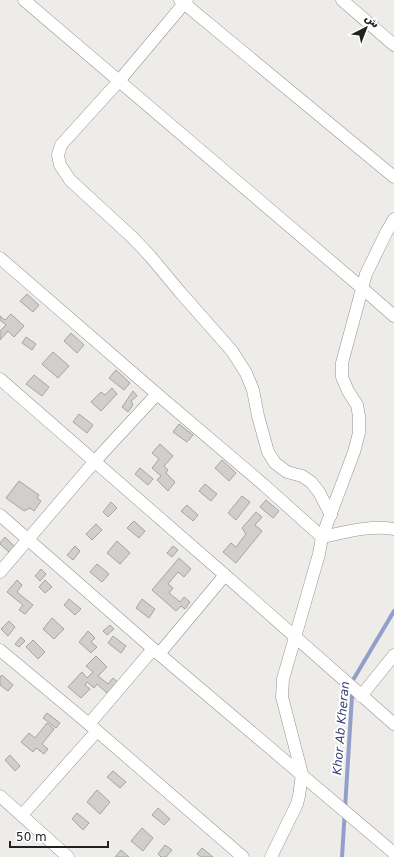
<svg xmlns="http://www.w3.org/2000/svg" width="394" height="857" font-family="'DejaVu Sans','Noto Sans Arabic',sans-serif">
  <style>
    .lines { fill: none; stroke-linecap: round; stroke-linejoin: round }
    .stream { stroke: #939fcb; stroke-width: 4 }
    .building { fill: #d1cfcb; stroke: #a6a4a1 }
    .street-casing { stroke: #969491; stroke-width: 13 }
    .street { stroke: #fff; stroke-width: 12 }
    .labels { text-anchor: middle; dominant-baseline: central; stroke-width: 4; stroke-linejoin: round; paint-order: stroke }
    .water-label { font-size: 12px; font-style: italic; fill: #354079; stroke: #fff }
  </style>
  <rect width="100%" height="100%" fill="#eeece8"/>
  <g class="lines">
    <path class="stream" d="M342,857L353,680L394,611"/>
  </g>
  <g class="building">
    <path d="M27,294L39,305L33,312L20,301Z"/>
    <path d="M11,314L24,326L14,337L8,331L0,340V331L6,325L0,320V316L5,320Z"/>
    <path d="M71,333L84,345L77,353L64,341Z"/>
    <path d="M26,337L36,344L32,350L22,343Z"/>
    <path d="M53,352L69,366L58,378L42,364Z"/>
    <path d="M116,370L130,383L124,390L109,378Z"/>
    <path d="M34,375L49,387L42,396L26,384Z"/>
    <path d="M112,388L117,394L101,411L91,402L101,392L105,395Z"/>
    <path d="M133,391L137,396L131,401L133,405L128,412L122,407Z"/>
    <path d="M79,414L93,425L87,433L73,422Z"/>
    <path d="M179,424L193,435L187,442L173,432Z"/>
    <path d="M160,444L173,456L164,466L168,470L166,473L175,482L168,491L157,480L161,476L152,468L159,459L152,453Z"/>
    <path d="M222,460L236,473L229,481L215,468Z"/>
    <path d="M140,468L153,479L148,485L135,474Z"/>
    <path d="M19,481L39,495L37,498L41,501L34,511L30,508L24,511L6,498Z"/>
    <path d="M205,484L217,494L211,501L199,491Z"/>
    <path d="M242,496L250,502L236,520L228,513Z"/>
    <path d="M266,500L279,511L273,518L260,507Z"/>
    <path d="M111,502L117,508L108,517L103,512Z"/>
    <path d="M187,505L198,515L193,521L181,511Z"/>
    <path d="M256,512L262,517L255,525L262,531L236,563L223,552L231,543L236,547L246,534L242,528Z"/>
    <path d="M134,521L145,531L139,538L127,528Z"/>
    <path d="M96,524L102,530L92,540L86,534Z"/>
    <path d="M5,537L15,547L10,553L0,544V543Z"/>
    <path d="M117,541L130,553L120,564L107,553Z"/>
    <path d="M75,546L80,551L73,560L67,555Z"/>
    <path d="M173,546L178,550L172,557L167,553Z"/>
    <path d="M179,558L191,569L184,577L178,572L168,584L173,588L169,593L180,602L184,597L190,602L185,609L181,606L176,611L152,590Z"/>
    <path d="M97,564L109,574L102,582L90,572Z"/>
    <path d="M41,569L46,574L40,581L35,576Z"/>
    <path d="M17,580L22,585L17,592L33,605L25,614L19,610L23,605L7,592Z"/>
    <path d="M45,580L52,587L45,593L39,587Z"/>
    <path d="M69,599L81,609L75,615L64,605Z"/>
    <path d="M142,599L155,609L149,618L136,608Z"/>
    <path d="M52,618L64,629L54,639L43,629Z"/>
    <path d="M9,621L15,627L8,636L1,629Z"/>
    <path d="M110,625L114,629L107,635L103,631Z"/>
    <path d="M88,631L95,638L91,642L97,647L91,653L79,642Z"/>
    <path d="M113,636L126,646L121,653L108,643Z"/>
    <path d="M21,637L25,641L19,647L15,644Z"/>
    <path d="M33,640L45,652L38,659L26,647Z"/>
    <path d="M96,656L107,667L98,676L108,684L113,678L119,683L108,694L97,684L94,688L87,682L85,685L90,689L81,698L68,687L82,672L87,678L93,672L86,666Z"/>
    <path d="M2,675L13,685L8,691L0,685V677Z"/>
    <path d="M47,713L60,723L56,728L43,718Z"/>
    <path d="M47,723L54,729L42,744L48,749L44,754L36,748L33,752L21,742L29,733L35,738Z"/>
    <path d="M10,755L20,766L15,771L5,760Z"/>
    <path d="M113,771L126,782L120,788L107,777Z"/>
    <path d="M97,790L110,802L100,814L87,802Z"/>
    <path d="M158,808L170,819L164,825L152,815Z"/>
    <path d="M77,813L89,823L83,830L72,819Z"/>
    <path d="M142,828L153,838L143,851L131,841Z"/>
    <path d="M165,845L172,850L166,857H161L158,854Z"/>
    <path d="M202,848L213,857H201L197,854Z"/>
    <path d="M121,850L129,857H115Z"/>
  </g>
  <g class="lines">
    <g class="street-casing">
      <g id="street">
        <path d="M24,0L362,288L394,316"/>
        <path d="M180,0L394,177"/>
        <path d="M187,0L119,81L61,145L58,155L60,165L70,180L132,237L150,256L180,292L232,351L246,373L253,390L258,416L268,452L275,463L287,472L302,476L311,482L319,492L331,515"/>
        <path d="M342,0L394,45"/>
        <path d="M0,258L157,394L264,485L322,537"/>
        <path d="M0,379L225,575L394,724"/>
        <path d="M0,515L159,654L394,853"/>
        <path d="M322,537C346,532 370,525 394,529"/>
        <path d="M0,572L95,461L157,394"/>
        <path d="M0,650L89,724L243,857"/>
        <path d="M159,654L225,575"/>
        <path d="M361,696L394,655"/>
        <path d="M89,724L153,649"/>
        <path d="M0,796L68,857"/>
        <path d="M22,815L97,731"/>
        <path d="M271,857L297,804L299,796L302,774L282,697L283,679L319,554L322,537L354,452L359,433V416L357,405L348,391L342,377V363L366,274L386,233L394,219"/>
      </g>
    </g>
    <use href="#street" class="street"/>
  </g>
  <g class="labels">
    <g class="water-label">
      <text transform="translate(341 728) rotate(-85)">Khor Ab Kheran</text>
    </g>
  </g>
  <g transform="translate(366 28) rotate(42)" stroke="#ffffff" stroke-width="3" paint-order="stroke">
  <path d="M0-3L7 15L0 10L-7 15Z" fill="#222120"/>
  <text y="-6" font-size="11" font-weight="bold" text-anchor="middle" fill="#222120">ش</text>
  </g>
  <path d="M10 841v6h98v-6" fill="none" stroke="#222120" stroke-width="2"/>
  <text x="16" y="841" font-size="12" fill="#222120" stroke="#ffffff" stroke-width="3" paint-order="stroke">50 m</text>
</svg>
